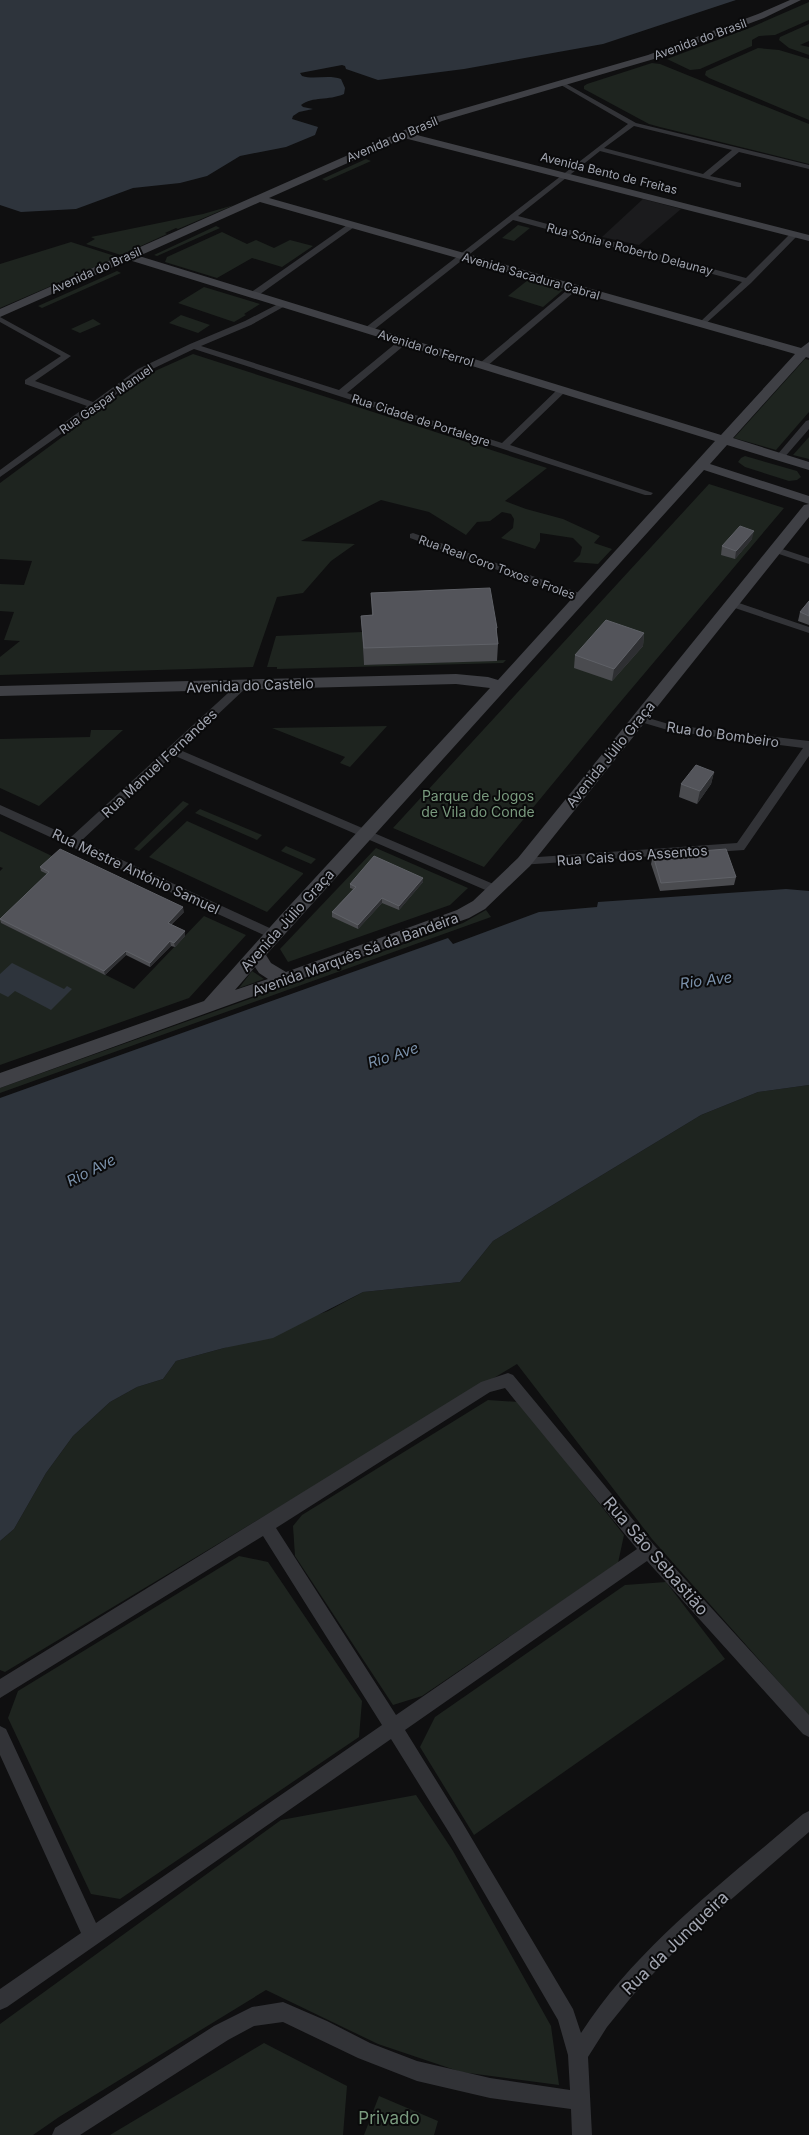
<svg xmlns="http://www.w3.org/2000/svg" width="809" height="2135" font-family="Inter,sans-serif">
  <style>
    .built { fill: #1b1b1d }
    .green { fill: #1e241f }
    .water { fill: #2e343c }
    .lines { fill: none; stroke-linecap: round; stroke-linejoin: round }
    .street { fill: #323337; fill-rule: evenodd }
    .secondary { fill: #3f4045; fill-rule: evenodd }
    .wall { fill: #4a4b4f }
    .shaded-wall { fill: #2e2f32 }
    .building { fill: #53545a; stroke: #5f6167 }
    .labels { text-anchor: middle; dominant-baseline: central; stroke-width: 4; stroke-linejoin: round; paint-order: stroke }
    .far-street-label { font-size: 12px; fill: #a1a5b0; stroke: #0a0a0b }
    .street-label { font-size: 14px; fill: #a1a5b0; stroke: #0a0a0b }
    .park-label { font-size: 14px; fill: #799a7e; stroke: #0a0a0b }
    .water-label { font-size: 15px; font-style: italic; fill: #7a90a9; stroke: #0a0a0b }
    .near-street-label { font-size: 17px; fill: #a1a5b0; stroke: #0a0a0b }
    .near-park-label { font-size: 17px; fill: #799a7e; stroke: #0a0a0b }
  </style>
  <rect width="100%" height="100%" fill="#0f0f10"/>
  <path class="built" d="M643,199L681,209L639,245L602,237Z"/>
  <g class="green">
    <path d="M809,2V20L775,35L759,36L752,40V46L700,69L690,70L667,59L752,27Z"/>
    <path d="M809,24V41L800,45L809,47V55L789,48L779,40L780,37Z"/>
    <path d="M758,48L779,50L809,59V120L709,78L705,75L706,71Z"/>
    <path d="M652,63L660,64L809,124V164L660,127L649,124L584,89V86L587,84Z"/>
    <path d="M366,159L371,161L326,181L322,179Z"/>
    <path d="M234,205L178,229L176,228L165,233L167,234L121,255L86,244L95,239L91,237L203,214Z"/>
    <path d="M518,225L530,228L514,241L502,238Z"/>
    <path d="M216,226L220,228L157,256L154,255Z"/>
    <path d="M222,232L247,244L256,240L274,248L290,240L313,246L282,267L252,258L217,278L165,262L167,257Z"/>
    <path d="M71,242L118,257L0,308V264Z"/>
    <path d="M117,271L121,273L42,308L38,306Z"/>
    <path d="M528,280L563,290L543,307L508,296Z"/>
    <path d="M204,287L260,304L244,314L246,315L234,322L178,303Z"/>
    <path d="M181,315L210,325L198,333L169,323Z"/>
    <path d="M93,319L101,324L80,333L71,329Z"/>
    <path d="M193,354L547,468L505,501L526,509L563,519L600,536L594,543L612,549L598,564L573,562L580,555L582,547L573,538L540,533V541L535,549L501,538L513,528L514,519L511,514L502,512L490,521L477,522L466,535L429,512L381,500L301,541L355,544L331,561L303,593L277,597L253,667L0,675V657L20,641L4,640L14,612L0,611V584L24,585L32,561L0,559V483L146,375Z"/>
    <path d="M805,359L809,360V412L776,450L734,438Z"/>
    <path d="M809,437V459L793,455Z"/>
    <path d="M745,456L797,471L801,477L797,480L789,481L745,467L738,462L741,458Z"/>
    <path d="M709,484L784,508L611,713L484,867L393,828Z"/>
    <path d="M362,632L364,665L506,660L503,663L277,669V667H267L276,636Z"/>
    <path d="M387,726L350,767L340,763L345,757L272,728Z"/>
    <path d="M91,730H123L39,806L0,788V739L90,737Z"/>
    <path d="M183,801L189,804L139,851L134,849Z"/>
    <path d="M200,809L262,835L257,840L195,813Z"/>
    <path d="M187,821L303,873V874L267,912L149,857Z"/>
    <path d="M0,831L56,858L50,876L1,923L134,989L204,916L246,935L189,998L0,1065V871L3,868L0,867Z"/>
    <path d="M286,846L316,859L311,864L281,851Z"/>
    <path d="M376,848L468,888L450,905L288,962L280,949Z"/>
    <path d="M486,910L491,917L0,1093V1088L463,923Z"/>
    <path d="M252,971L264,979L239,988Z"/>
    <path d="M809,1085V1716L652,1539L517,1364L5,1672L0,1670V1541L14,1529L46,1473L73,1436L110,1402L137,1387L163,1379L176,1361L224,1348L328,1311L363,1292L460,1282L493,1241L701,1115L758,1092Z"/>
    <path d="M488,1400L519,1402L624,1535L618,1563L422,1696L393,1705L295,1556L293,1526L302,1515Z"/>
    <path d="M239,1556L268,1562L362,1701L359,1737L120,1899L91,1894L8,1718L18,1691Z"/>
    <path d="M666,1582L725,1659L474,1835L420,1747L435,1717L625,1585Z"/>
    <path d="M416,1795L453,1851L551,2026L559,2085L461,2072L378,2044L266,1990L59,2117L33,2135H0V2024L281,1820Z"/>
    <path d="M264,2043L347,2086L343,2135H110Z"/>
    <path d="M379,2096L438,2121L434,2135H364Z"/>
  </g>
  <g class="water">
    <path d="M0,0H736L603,44L464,69L378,80L346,69L345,66L342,65L300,73L302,76C315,80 328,74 341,79L345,88L344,94C328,101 313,96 301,105L303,107L313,109L299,112L293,116L292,119L318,127L315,135L286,147L240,156L207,176L180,183L133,188L76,209L21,212L0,205Z"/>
    <path d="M786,889L809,891V1085L758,1092L701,1115L493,1241L460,1282L363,1292L273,1338L224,1348L176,1361L163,1379L137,1387L110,1402L73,1436L46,1473L14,1529L0,1541V1098L448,938L453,944L539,912L597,907L598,902Z"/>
    <path d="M12,963L64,989L67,986L72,989L51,1010L15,991L8,997L0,993V974Z"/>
  </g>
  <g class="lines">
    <g class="street">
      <path d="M563,82L636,123L809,165V169L739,152L710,176L741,183V187H738L600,151L518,216L746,278L792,232L799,234L751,283L703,326L699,324L700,322L742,282L513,220L371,332H365V328L628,124L561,85L560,84ZM634,126L732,150L703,174L604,148Z"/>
      <path d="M350,223L357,225L256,297H250V293Z"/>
      <path d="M572,286L579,288L486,367H480V363Z"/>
      <path d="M282,302H285V306L251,325L201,346L339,390L401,339H407V343L347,393L502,443L559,388H565V392L510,445L653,493L651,495H645L194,349L144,373L98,408L0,477V470L87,406L25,384V380L61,356L0,322V317L71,356L35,381L93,402L138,369L190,344L245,321Z"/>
      <path d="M809,420V429L783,459H777V455L806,421Z"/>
      <path d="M413,533L585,595L586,597L585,599H577L410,538V534Z"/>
      <path d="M776,547L809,558V564L773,552V548Z"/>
      <path d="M733,601L809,627V633L729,606V602Z"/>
      <path d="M244,681L248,682L249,684L248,686L180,750L498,886L500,889L498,892H490L173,755L81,841L276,931L278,934L276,937H268L0,814V805L71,837L240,682Z"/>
      <path d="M638,715L672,725L809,741V756L744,850L520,865L518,862L524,858L737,843L803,748L671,731L634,720L633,718Z"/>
      <path d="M508,1373L513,1375L654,1545L809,1715V1737L803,1734L647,1561L405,1730L462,1822L573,2009L581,2033C638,1945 724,1882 803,1814L809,1811V1832L690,1935L633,1995L607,2027L588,2057L592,2135H572L571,2109L490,2098L417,2081L358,2058L283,2022L254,2026L228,2040L80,2135H52L55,2128L214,2026L252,2007L283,2002L327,2021L370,2043L417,2061L490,2078L570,2090L568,2055L558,2020L450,1834L391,1739L7,2007L0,2010V1989L81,1933L0,1755V1726L6,1729L96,1923L382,1725L263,1536L0,1698V1679L481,1382ZM505,1388L637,1549L396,1715L276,1528L490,1392Z"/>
    </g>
    <path class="secondary" d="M790,0H801L764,18L654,59L442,121L413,134L809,235V241L404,138L269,198L801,348L809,342V358L806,357L733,438L809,462V470L727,445L710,464L809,496V517L530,866L485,909L469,918L0,1088V1073L204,1001L280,916L490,688L456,684L0,696V686L456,674L488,677L498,680L715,441L129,260L0,317V309L434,117L648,55L758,14ZM260,202L795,354L721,435L139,256ZM704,470L809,504L804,505L518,858L473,901L457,910L286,972L271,963L266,955ZM255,967L259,973L268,979L235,990Z"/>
  </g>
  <g class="wall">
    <path d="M752,539L735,559L721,555L722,546Z"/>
    <path d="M371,593L497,628V637L498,644L497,661L364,665L362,632L361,616L372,615Z"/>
    <path d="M809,601V625L798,621L800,612Z"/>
    <path d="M644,633L643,646L612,681L574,668L575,655Z"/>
    <path d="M714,772L711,784L697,804L679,797L681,784Z"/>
    <path d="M653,855L736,877L734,885L660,891L651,864Z"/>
    <path d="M40,867L184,912L171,925L185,931V936L175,947L171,946L150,967L126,955L105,975L1,923L0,919L47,874L41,871Z"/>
    <path d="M423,878V882L399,910L382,903L358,929L332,917V912L353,889L350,888V884Z"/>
  </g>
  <g class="shaded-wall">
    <path d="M754,531L752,539L735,559L736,551Z"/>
    <path d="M644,633L643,646L612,681L614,669Z"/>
    <path d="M714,772L711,784L697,804L700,791Z"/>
    <path d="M423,878V882L399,910V906Z"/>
    <path d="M382,898V903L358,929V925Z"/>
    <path d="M183,907L184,912L168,927V923Z"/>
    <path d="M185,931V936L175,947L174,943Z"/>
    <path d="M170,941L171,946L150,967V963Z"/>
    <path d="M126,951V955L105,975L104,971Z"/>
  </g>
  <g class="building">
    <path d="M740,526L754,531L736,551L722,546Z"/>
    <path d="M490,588L497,628H496L498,644L364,648L361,616L373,615L371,593Z"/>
    <path d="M809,601V616L800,612Z"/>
    <path d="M606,620L644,633L614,669L575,655Z"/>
    <path d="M696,765L714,772L700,791L681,784Z"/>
    <path d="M60,849L183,907L168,923L185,931L174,943L170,941L150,963L126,951L104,971L0,919L49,872L40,867Z"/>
    <path d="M726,849L736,877L661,883L653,855Z"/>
    <path d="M374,856L423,878L399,906L382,898L358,925L332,912L356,887L350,884Z"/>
  </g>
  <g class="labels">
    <g class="far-street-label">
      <text transform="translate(700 39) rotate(-20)">Avenida do Brasil</text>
      <text transform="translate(392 139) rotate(-23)">Avenida do Brasil</text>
      <text transform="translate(609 173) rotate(14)">Avenida Bento de Freitas</text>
      <text transform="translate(630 249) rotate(15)">Rua Sónia e Roberto Delaunay</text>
      <text transform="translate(96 270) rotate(-24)">Avenida do Brasil</text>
      <text transform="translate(531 276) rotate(16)">Avenida Sacadura Cabral</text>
      <text transform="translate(426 348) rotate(17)">Avenida do Ferrol</text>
      <text transform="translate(106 399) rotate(-35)">Rua Gaspar Manuel</text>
      <text transform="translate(421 420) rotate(18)">Rua Cidade de Portalegre</text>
      <text transform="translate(497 567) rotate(20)">Rua Real Coro Toxos e Froles</text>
    </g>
    <g class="street-label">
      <text transform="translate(250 685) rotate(-2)">Avenida do Castelo</text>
      <text transform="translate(723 734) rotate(8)">Rua do Bombeiro</text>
      <text transform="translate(610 754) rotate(-51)">Avenida Júlio Graça</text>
      <text transform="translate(159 763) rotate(-43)">Rua Manuel Fernandes</text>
      <text transform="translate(632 855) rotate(-4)">Rua Cais dos Assentos</text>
      <text transform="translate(136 871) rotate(25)">Rua Mestre António Samuel</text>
      <text transform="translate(287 920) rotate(-48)">Avenida Júlio Graça</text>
      <text transform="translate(355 954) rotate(-20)">Avenida Marquês Sá da Bandeira</text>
    </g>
    <g class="park-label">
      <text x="478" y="795">Parque de Jogos<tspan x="478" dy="16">de Vila do Conde</tspan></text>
    </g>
    <g class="water-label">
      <text transform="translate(706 980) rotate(-7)">Rio Ave</text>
      <text transform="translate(393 1055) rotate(-18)">Rio Ave</text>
      <text transform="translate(91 1170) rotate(-27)">Rio Ave</text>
    </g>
    <g class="near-street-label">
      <text transform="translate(656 1556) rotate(49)">Rua São Sebastião</text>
      <text transform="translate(675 1943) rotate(-44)">Rua da Junqueira</text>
    </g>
    <g class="near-park-label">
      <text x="389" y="2118">Privado</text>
    </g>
  </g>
</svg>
